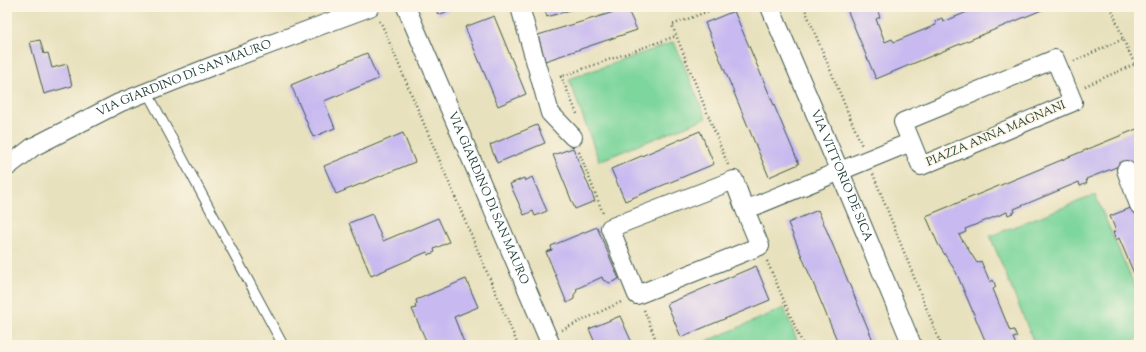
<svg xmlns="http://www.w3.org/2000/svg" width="1146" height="352" font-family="'Sorts Mill Goudy',serif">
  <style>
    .green { fill: #7dd69c; stroke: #4e8a68 }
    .building { fill: #c8baf0 }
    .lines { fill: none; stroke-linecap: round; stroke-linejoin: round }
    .service-casing { stroke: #3d5649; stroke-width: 11 }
    .minor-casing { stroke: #3d5649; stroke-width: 20 }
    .path { stroke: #3d5649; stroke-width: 2.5; stroke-dasharray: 1 3; stroke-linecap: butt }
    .service { stroke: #fff; stroke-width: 9 }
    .minor { stroke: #fff; stroke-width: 18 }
    .labels { text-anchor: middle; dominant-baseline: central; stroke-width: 3; stroke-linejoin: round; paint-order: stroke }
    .street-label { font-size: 12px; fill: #1f3d34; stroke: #fcf5e5 }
  </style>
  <rect width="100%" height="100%" fill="#fcf5e5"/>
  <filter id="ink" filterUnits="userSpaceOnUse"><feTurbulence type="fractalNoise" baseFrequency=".025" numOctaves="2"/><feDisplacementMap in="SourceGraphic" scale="8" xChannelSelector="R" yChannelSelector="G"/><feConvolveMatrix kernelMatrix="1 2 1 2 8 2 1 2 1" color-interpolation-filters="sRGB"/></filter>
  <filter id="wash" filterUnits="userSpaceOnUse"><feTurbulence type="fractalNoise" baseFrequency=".012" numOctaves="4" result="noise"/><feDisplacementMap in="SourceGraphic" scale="16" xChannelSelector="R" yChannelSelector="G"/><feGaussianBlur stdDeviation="0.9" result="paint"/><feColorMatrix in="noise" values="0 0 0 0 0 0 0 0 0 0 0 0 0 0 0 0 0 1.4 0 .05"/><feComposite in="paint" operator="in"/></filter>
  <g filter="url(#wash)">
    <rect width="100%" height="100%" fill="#e8e1bd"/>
    <g class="green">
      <path d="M674,42L706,118L599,161L569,79Z"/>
      <path d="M1095,195L1139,296V338L1119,345H1035L990,236Z"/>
      <path d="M784,308L799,345H698Z"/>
    </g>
    <g id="blocks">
      <g class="building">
        <path d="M435,7H459L438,15Z"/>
        <path d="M544,7H580L547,17Z"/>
        <path d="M846,7H876L880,17L876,19L885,42L892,39L894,42L936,25L935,21L942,18L943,22L979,7H1049L876,79Z"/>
        <path d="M1134,7H1139V19Z"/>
        <path d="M627,8L637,30L545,61L538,35Z"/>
        <path d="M734,11L799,164L769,177L705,23Z"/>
        <path d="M494,16L526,94L498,106L465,27Z"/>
        <path d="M40,40L44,54L48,53L52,68L67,64L72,86L44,94L30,42Z"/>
        <path d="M367,53L378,79L324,101L335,128L313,137L291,85Z"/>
        <path d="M537,125L545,143L497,163L490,145Z"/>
        <path d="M1139,128V158L1135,159L1137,162L1129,165L1128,162L1114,168L1086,179L1087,183L1080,186L1079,182L1014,209L1015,212L1008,215L1007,212L965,229L966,232L959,235L977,263L981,261L990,282L993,280L996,287L993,289L1010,331L1014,330L1017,337L1013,338L1016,345H987L956,272L938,244L926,216Z"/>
        <path d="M700,131L714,164L625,201L611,169Z"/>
        <path d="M403,133L415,162L336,194L324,166Z"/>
        <path d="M573,148L595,201L575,209L553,155Z"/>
        <path d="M532,177L547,211L535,216L533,211L524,215L510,184L524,178L525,181Z"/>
        <path d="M1136,206L1139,213V291L1137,292L1134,284L1138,283L1119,238L1116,240L1113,232L1116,231L1110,216Z"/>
        <path d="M818,210L875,345H839L788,223Z"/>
        <path d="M372,214L383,241L438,218L449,242L434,249L435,252L428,255L427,252L371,276L349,223Z"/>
        <path d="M597,227L619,279L610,283L603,280L602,277L576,289L577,291L574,295V299L567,303L546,252L552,250L551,246Z"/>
        <path d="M756,266L770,300L681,337L667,304Z"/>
        <path d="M466,279L478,307L454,317L465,345H428L412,309L416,308L415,305L417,304L416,300Z"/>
        <path d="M620,316L633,345H596L589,329Z"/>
      </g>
    </g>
  </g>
  <g filter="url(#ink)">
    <use href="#blocks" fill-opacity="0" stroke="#3d5649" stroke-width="1"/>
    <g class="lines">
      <g class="service-casing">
        <path id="service" d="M147,92L283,345"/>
      </g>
      <g class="minor-casing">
        <g id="minor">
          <path id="s1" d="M406,7L551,345"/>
          <path d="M520,7L550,113L573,137"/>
          <path id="s2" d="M770,7L840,172L912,345"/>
          <path d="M1055,59L1073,102L921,166L903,122Z"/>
          <path id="s3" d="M7,167L33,147L119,103L225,61L370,7"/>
          <path d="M1126,170L1139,205"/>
          <path d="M745,210L734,180L610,228L637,295L760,246L745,210L911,142"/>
        </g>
      </g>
      <g class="path">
        <path d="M719,7L672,25L728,165"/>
        <path d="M804,7L862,146"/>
        <path d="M1111,7L1123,39L1139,73"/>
        <path d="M379,21L382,25L518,345"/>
        <path d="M1074,61L1123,39"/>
        <path d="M561,76L578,116"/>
        <path d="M560,77L676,36"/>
        <path d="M1085,86L1135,64"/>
        <path d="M579,152L603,213"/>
        <path d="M873,174L941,345"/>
        <path d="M767,261L803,345"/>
        <path d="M644,310L658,345"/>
        <path d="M562,330L623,301"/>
        <path d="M1119,345L1139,338"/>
      </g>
      <use href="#service" class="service"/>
      <use href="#minor" class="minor"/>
    </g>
  </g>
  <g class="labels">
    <g class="street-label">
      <text stroke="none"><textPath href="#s3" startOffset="199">VIA GIARDINO DI SAN MAURO</textPath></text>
      <text transform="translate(996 134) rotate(-23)">PIAZZA ANNA MAGNANI</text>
      <text stroke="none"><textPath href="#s2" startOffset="183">VIA VITTORIO DE SICA</textPath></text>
      <text stroke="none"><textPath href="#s1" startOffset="208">VIA GIARDINO DI SAN MAURO</textPath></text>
    </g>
  </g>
  <rect width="1146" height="352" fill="none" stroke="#fcf5e5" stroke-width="24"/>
</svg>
